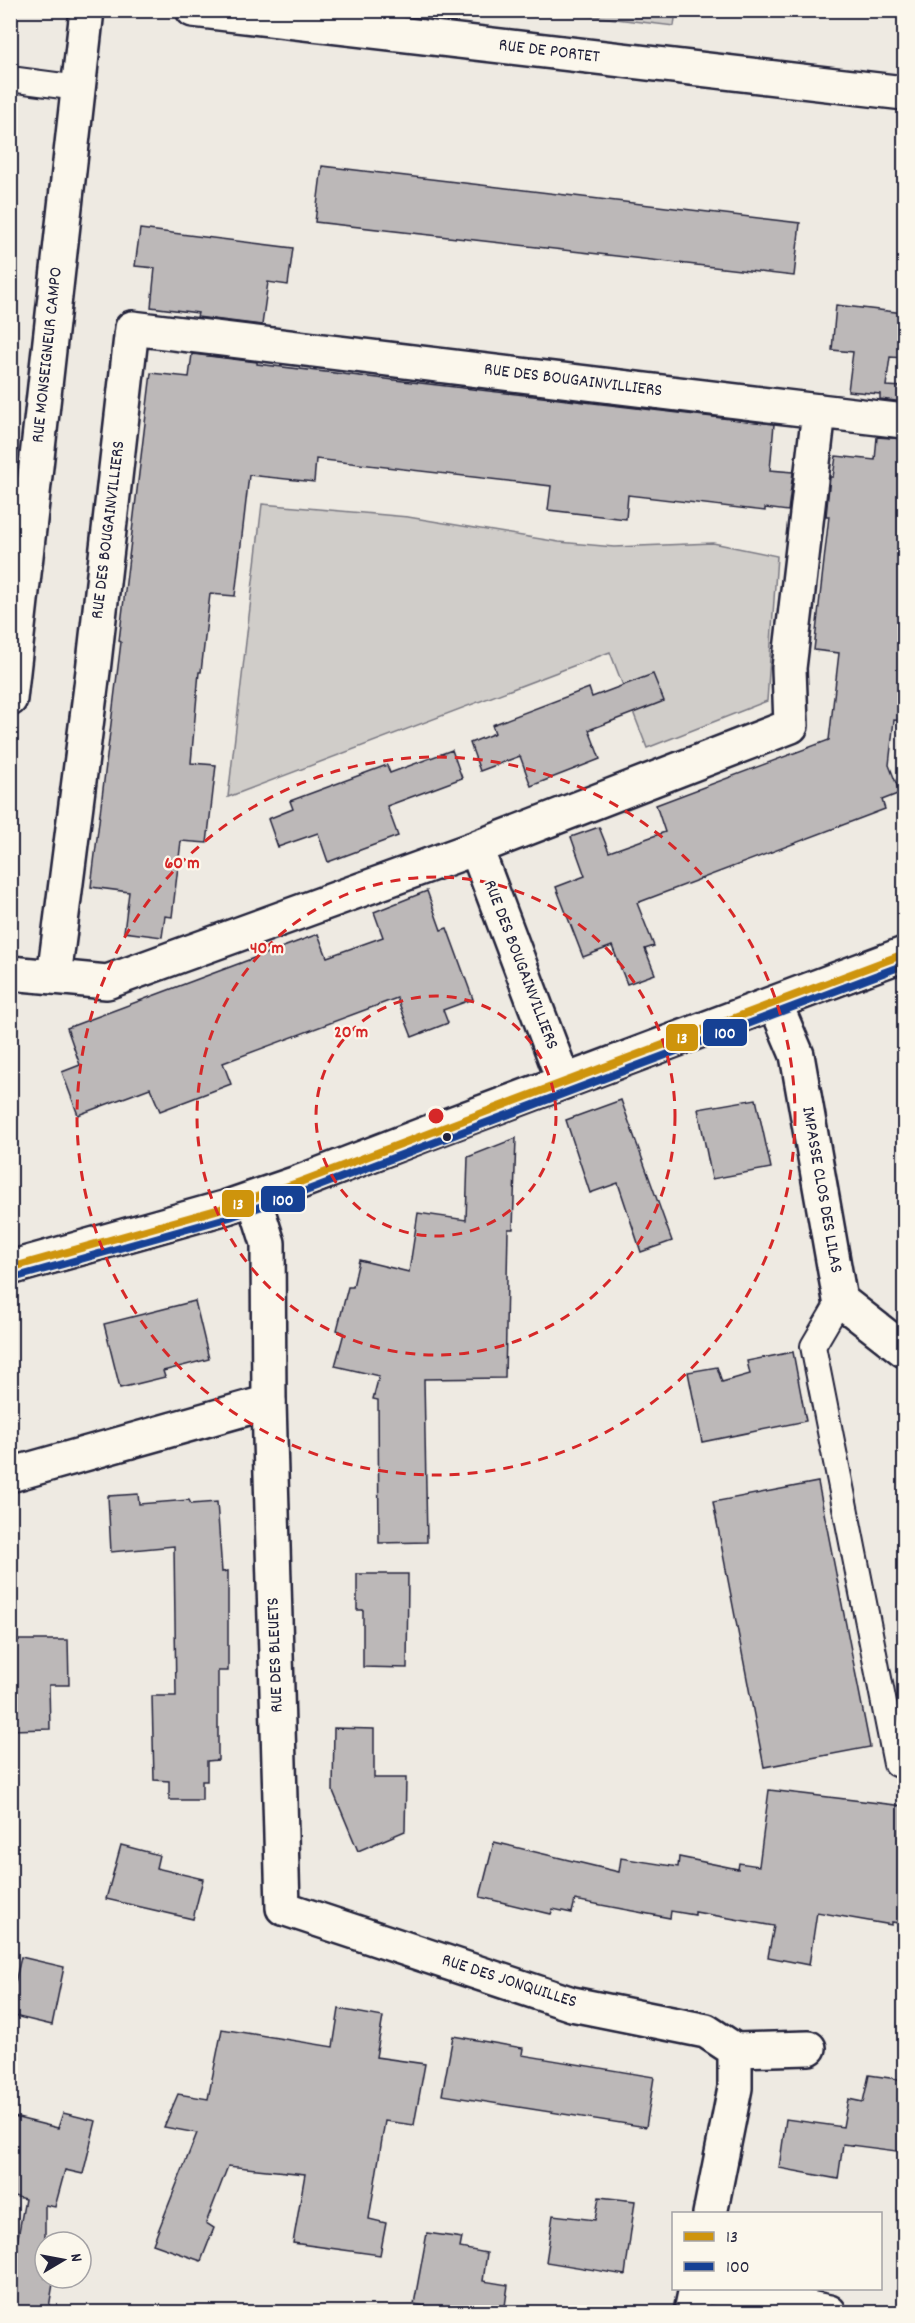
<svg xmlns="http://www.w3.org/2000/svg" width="915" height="2323" font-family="Dekko,sans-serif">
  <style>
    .green { fill: #d0cdc9; stroke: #797882; stroke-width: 1.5 }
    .building { fill: #bcb8b8; stroke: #22223b; stroke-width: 1.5 }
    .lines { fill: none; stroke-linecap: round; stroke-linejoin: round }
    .service-casing { stroke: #22223b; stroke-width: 28 }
    .minor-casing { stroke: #22223b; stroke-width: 38 }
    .tertiary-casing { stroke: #22223b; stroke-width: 38 }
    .service { stroke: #fbf7ec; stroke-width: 24 }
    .minor { stroke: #fbf7ec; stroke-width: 33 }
    .tertiary { stroke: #fbf7ec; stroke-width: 33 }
    .bus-1-casing { stroke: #fbf7ec; stroke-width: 12 }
    .bus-2-casing { stroke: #fbf7ec; stroke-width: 12 }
    .bus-1 { stroke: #ce940c; stroke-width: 8 }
    .bus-2 { stroke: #164194; stroke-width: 8 }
    .ring { fill: none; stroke: #d62828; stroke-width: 3; stroke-dasharray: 10 8 }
    .bus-dot { fill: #22223b; stroke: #fbf7ec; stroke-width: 2 }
    .labels { text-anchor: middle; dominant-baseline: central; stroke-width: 4.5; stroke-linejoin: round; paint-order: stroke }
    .street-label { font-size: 18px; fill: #22223b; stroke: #fbf7ec }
    .centre { fill: #d62828; stroke: #fbf7ec; stroke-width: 3 }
    .ring-label { font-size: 18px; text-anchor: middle; font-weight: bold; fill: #d62828; stroke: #fbf7ec; stroke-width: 4.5; stroke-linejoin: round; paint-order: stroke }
    .line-badge { stroke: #fbf7ec; stroke-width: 2 }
    .badge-label { font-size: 16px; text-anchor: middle; font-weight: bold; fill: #fff }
  </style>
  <rect width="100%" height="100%" fill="#eeeae2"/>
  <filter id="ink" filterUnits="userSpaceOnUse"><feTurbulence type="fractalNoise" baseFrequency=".0167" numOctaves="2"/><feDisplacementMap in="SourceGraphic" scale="12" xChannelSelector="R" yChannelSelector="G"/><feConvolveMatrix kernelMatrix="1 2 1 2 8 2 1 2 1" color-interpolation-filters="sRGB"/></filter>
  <g filter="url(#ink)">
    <g class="green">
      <path d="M558,11L676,10V11L674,26L558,12Z"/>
      <path d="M262,504L408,517L559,542L614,547L713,543L777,556L767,701L647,748L610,652L228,797Z"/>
    </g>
    <g class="building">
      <path d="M322,166L800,223L794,276L315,222Z"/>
      <path d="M140,229L293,248L288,285L268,282L262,325L197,317L198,313L151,307L155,268L135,266Z"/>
      <path d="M836,305L904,313V358L890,357L886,386L904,387V402L880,399V394L848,391L853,352L832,350Z"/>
      <path d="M192,354L257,362V364L774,424L770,470L793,472L788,511L765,508V511L628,495L626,519L548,510L551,486L316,459L314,482L249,475L235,596L210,594L201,672H199L191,763L216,765L207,843L181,841L172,917L165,916L162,937L124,932L129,892L91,887L121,642L119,641L151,373L189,377Z"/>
      <path d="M877,437L904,439V721L894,720L889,765L900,793L882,800L885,809L637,903L654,946L645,949L655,974L627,984L612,946L583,957L556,887L585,876L571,837L599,827L609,852L665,832L656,805L829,740L839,653L814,650L829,516H826L830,477H833L836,456L875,460Z"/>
      <path d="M653,674L664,701L589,730L600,759L531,786L520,756L480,771L470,743L495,733L492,725L589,688L592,697Z"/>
      <path d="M452,750L462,778L387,806L398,836L328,862L318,833L278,847L268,819L293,809L290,801L387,765L390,773Z"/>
      <path d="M427,891L441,930L447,928L473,999L443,1010L448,1023L412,1037L397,998L223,1063L231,1084L160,1111L150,1088L78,1115L62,1072L80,1065L67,1028L318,934L327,957L383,937L374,912Z"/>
      <path d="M756,1099L771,1168L712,1179L698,1109Z"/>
      <path d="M621,1100L672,1241L641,1252L618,1183L590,1193L566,1120Z"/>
      <path d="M516,1138L513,1229H508L505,1378L424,1379L427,1542L379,1543L378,1400L373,1399L379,1376L335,1366L344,1333L337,1330L348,1287H353L359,1260L409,1272L418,1213L466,1220L468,1157Z"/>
      <path d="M195,1301L209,1359L163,1371L165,1377L120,1388L104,1324Z"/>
      <path d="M793,1352L806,1421L702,1442L688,1372L717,1367L722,1382L750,1374L747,1361Z"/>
      <path d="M818,1482L870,1747L764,1767L713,1502Z"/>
      <path d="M138,1494L139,1504L189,1500L191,1504L217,1502L222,1572L228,1571V1671H218V1760L207,1761V1781H202V1800H169V1781L154,1780L152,1696H176L174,1546L111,1552L108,1496Z"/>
      <path d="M357,1574H408L407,1668L363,1667V1610H357Z"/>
      <path d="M10,1640H68L69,1685H49L50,1729L10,1730Z"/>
      <path d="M334,1728L374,1729V1778H406L405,1831L358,1851L333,1791Z"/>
      <path d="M769,1790L904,1806V1924L892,1922V1925L817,1912L809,1965L768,1957L774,1926L695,1912V1915L671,1911L670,1918L575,1900L572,1913L553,1909L551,1914L480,1897L494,1842L619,1872L621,1858L678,1867L679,1857L738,1869L739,1863L759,1866Z"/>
      <path d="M121,1845L159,1855L156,1868L203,1879L193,1919L106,1899Z"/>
      <path d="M21,1957L64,1967L52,2025L10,2015V2004Z"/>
      <path d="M339,2009L383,2017L376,2057L425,2064L414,2125L385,2121L369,2219L386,2223L380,2255L293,2243L305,2174L228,2166L206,2223L214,2228L201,2261L153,2244L197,2133L164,2127L178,2094L208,2099L222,2029L333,2047Z"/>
      <path d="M453,2036L523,2048L522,2055L654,2077L646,2127L442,2095Z"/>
      <path d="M869,2075L904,2080V2152L843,2144L838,2179L779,2168L786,2119L843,2127L848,2099L863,2102Z"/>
      <path d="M63,2113L96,2121L83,2174L65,2170L55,2207L45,2205V2278H54L48,2313H10V2258L14,2259L25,2199L10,2195V2116L58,2128Z"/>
      <path d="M599,2197L635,2201L625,2275L546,2262L553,2215L595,2220Z"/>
      <path d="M427,2233L462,2238L460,2248L487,2253L483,2281L508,2285L504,2313H460L414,2304Z"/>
    </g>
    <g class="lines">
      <g class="service-casing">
        <g id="service">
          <path d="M10,79L78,88"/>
          <path d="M840,1300L813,1346L896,1764"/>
        </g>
      </g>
      <g class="minor-casing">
        <g id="minor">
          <path d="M193,10L904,93"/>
          <path d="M819,411L904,421"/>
          <path d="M10,699L87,10"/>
          <path d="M476,848L107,982L54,977L93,671L132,328L819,411L789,668L791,726L476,848L564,1082"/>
          <path d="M10,973L54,977"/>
          <path d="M775,1003L797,1055L840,1300L904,1350"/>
          <path d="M254,1199L268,1243L269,1402"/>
          <path d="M10,1475L269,1402L283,1908L572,2004L706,2031L735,2050V2088L710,2214"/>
          <path d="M735,2050L809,2048"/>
          <path d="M710,2288L829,2312"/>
          <path d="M691,2312L696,2288"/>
        </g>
      </g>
      <g class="tertiary-casing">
        <path id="tertiary" d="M10,1268L227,1207L300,1182L430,1132L904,954"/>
      </g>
      <use href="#service" class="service"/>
      <use href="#minor" class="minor"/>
      <use href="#tertiary" class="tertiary"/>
      <g class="bus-1-casing">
        <path id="bus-1" d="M10,1268L227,1207L300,1182L904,954"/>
      </g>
      <g class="bus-2-casing">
        <path id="bus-2" d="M13,1278L230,1217L303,1192L904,965"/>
      </g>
      <use href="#bus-1" class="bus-1"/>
      <use href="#bus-2" class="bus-2"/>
    </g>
  </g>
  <g class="ring">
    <circle cx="436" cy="1116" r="120"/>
    <circle cx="436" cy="1116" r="239"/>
    <circle cx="436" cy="1116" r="359"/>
  </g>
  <circle class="bus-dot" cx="447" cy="1137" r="5"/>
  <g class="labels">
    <g class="street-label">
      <text transform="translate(549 52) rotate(7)">RUE DE PORTET</text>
      <text transform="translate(48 355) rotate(-84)">RUE MONSEIGNEUR CAMPO</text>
      <text transform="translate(573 381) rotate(7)">RUE DES BOUGAINVILLIERS</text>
      <text transform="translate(109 530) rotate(-83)">RUE DES BOUGAINVILLIERS</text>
      <text transform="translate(520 965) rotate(69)">RUE DES BOUGAINVILLIERS</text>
      <text transform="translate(821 1190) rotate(80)">IMPASSE CLOS DES LILAS</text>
      <text transform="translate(276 1655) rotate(-92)">RUE DES BLEUETS</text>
      <text transform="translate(509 1982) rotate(18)">RUE DES JONQUILLES</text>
    </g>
  </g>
  <circle cx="436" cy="1116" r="9" class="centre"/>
  <g class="ring-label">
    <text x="182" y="868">60 m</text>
    <text x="267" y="953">40 m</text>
    <text x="351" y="1037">20 m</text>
  </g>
  <g class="line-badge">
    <rect x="702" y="1018" width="46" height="29" rx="6" fill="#164194"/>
    <rect x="665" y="1023" width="34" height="29" rx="6" fill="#ce940c"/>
    <rect x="260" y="1185" width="46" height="28" rx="6" fill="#164194"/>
    <rect x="221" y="1189" width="34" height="29" rx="6" fill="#ce940c"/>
  </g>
  <g class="badge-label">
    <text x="725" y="1038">100</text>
    <text x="682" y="1043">13</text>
    <text x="283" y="1205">100</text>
    <text x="238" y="1209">13</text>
  </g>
  <rect width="915" height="2323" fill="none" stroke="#fbf7ec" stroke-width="36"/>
  <rect x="18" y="18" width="879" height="2287" fill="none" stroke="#22223b" stroke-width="2" filter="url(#ink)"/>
  <rect x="672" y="2212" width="210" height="78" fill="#fbf7ec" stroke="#a4a2a5" stroke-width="1.5"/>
  <rect x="684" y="2232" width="30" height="9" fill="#ce940c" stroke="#a4a2a5" stroke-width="1.5"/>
  <text x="726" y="2242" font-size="18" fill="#22223b">13</text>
  <rect x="684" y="2262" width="30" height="9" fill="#164194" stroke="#a4a2a5" stroke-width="1.5"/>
  <text x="726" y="2272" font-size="18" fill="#22223b">100</text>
  <g transform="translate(63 2260) rotate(80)"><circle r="28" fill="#fbf7ec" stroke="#a4a2a5" stroke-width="1.5"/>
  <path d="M0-4.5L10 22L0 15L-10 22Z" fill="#22223b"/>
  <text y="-9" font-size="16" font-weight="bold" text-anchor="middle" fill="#22223b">N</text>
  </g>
</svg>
